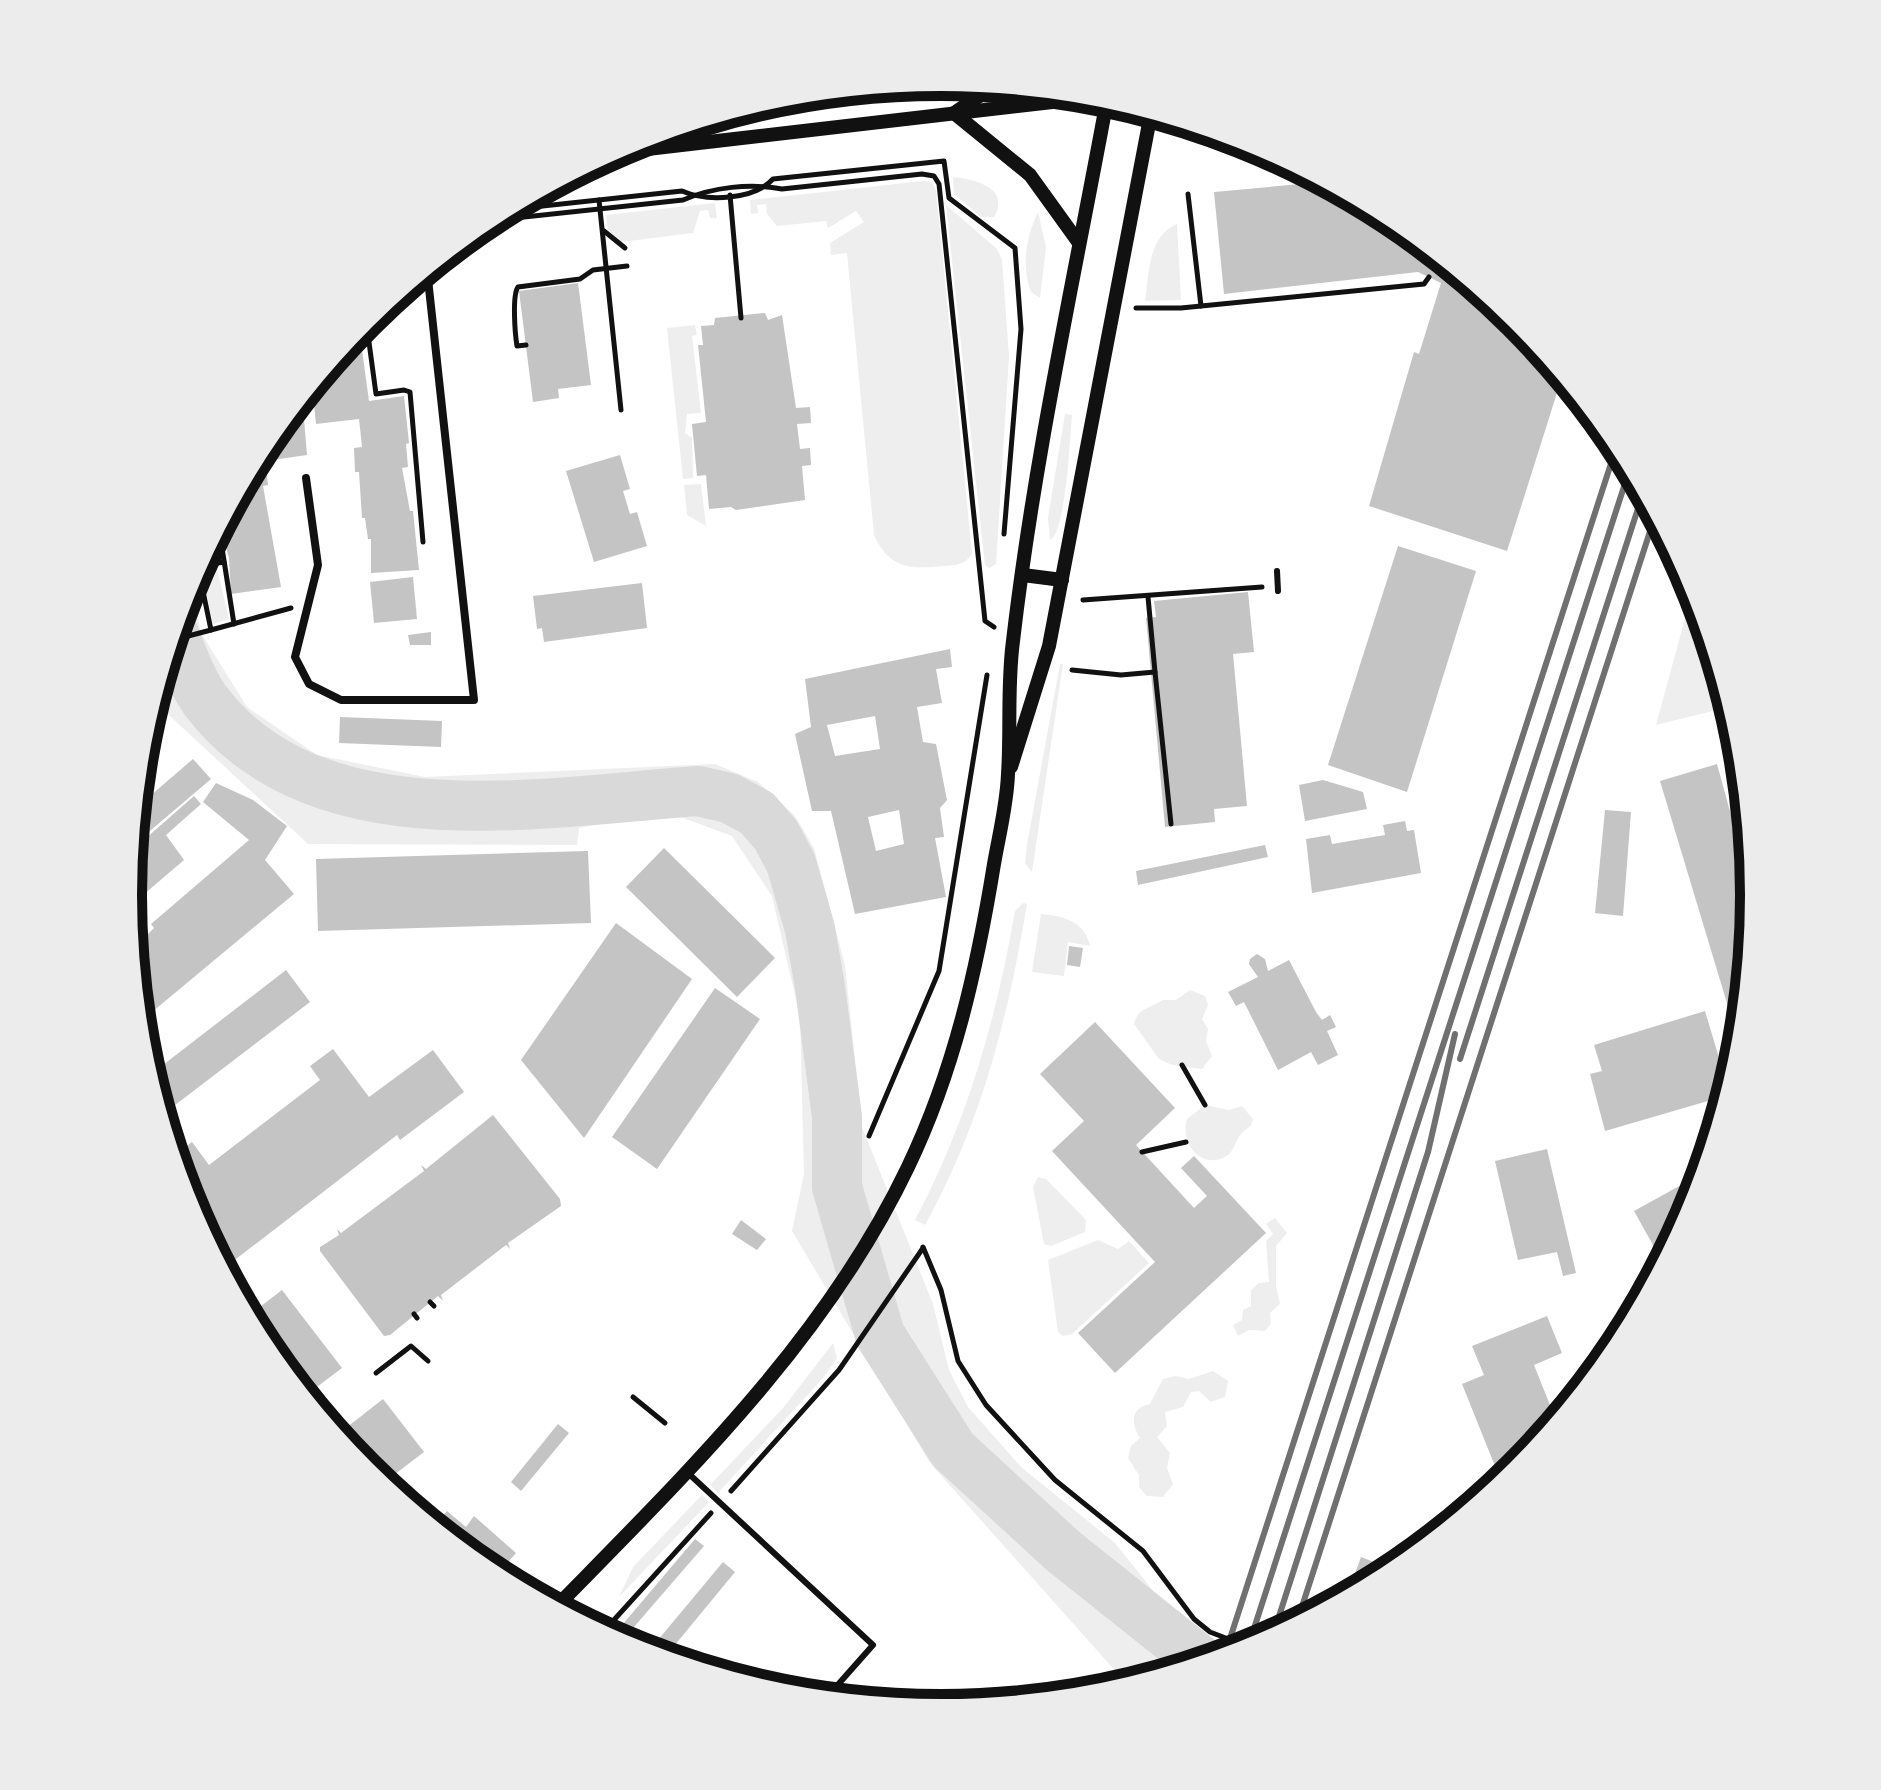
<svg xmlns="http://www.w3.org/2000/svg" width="1881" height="1790" font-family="'Fira Sans Condensed',sans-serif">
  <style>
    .green { fill: #eee }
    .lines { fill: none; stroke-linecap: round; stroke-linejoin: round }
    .river { stroke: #d9d9d9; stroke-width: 50 }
    .building { fill: #c4c4c4; fill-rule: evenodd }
    .path { stroke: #111; stroke-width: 5 }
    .service { stroke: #111; stroke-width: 6 }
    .minor { stroke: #111; stroke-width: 8 }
    .tertiary { stroke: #111; stroke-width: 14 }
    .rail { stroke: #707070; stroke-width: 6 }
    .rim { fill: none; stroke: #111; stroke-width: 10 }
  </style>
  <rect width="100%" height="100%" fill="#fff"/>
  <g class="green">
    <path d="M953,177C973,179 1011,187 994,217H981L954,194Z"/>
    <path d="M923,181L932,182L936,190L972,554C964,565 958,565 944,566C911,569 890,570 874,535L847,253L831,255L830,243L864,222L856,211L828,228L826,221L777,226L767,214L766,204L757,205L758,213L751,214L750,200Z"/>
    <path d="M715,203L717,218H710L708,210L700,211L693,233L621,242L608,230L606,215Z"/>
    <path d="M946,205L997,249L1002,260L1009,356L996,564L989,568L985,565Z"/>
    <path d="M1038,212L1046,247L1040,298L1031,292C1021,266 1026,237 1038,212Z"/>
    <path d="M1177,224L1181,300L1145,301C1149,274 1148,236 1177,224Z"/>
    <path d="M695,325L697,335L692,336L701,413L687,414L685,433L692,438L693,478L683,479L667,328Z"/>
    <path d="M1065,414L1072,415C1070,436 1066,533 1050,540L1048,518Z"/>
    <path d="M701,484L706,526L687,515L684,485Z"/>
    <path d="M217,569L229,619L213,624L202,572Z"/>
    <path d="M191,580L201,633L247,707L317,755L425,777L715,764L758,782L795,816L814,848L845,965L862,1127L933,1304L949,1370L968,1407L1021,1467L1115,1543L1179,1623L1226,1654L1127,1684L930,1463L792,1231L804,1174L800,1017L772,896L732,836L667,812L579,828L577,845L308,844L157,704L152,708Z"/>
    <path d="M1693,589L1729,707L1656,725Z"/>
    <path d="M1060,664H1063L1032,872L1025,863L1027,845Z"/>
    <path d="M1740,758L1748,844L1726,762Z"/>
    <path d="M1023,903L1027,904C1008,1018 981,1124 925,1225L915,1220C967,1122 996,1020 1015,911Z"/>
    <path d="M1041,914C1063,916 1085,921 1090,946L1068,942L1064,976L1032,972Z"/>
    <path d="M1190,990L1205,996L1208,1005L1202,1019L1208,1029L1206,1041L1212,1056L1202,1069L1172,1065L1159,1059L1134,1024C1137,1008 1151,1008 1163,1000H1176Z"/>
    <path d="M1205,1105L1229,1110L1242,1106L1253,1119C1251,1128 1248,1127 1242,1133C1234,1141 1236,1152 1223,1158C1199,1168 1180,1142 1187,1119Z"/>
    <path d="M1038,1177L1046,1179L1086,1220L1085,1232L1051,1246L1044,1244L1033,1187Z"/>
    <path d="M1275,1218L1287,1233L1276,1246V1286L1280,1304L1270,1313L1271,1324L1265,1331L1249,1330L1238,1336L1233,1325L1242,1320L1243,1310L1251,1306V1290L1259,1283L1269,1282L1266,1241L1273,1234L1266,1224Z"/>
    <path d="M1098,1240L1118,1249L1129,1241L1149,1263L1072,1334L1063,1336L1058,1332L1048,1260Z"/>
    <path d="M833,1343L837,1358L824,1377L718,1493L710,1485L783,1408Z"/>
    <path d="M1213,1371L1228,1381L1225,1397L1211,1402L1199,1391L1191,1392L1183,1407L1165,1412L1167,1426L1157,1437L1170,1453L1167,1468L1173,1484L1163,1497L1147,1496L1139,1487V1475L1128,1458L1131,1446L1140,1438C1131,1423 1130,1408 1150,1404L1163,1379L1175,1376L1189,1379Z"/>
    <path d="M702,1495L709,1502L619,1597L633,1567Z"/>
  </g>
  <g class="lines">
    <path class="river" d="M174,634C182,655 192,682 205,700C314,846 542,802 698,791L729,798L757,813L776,835L791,863L810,929L820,987L837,1117V1187L880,1335L953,1450L1063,1551L1201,1661"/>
  </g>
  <g class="building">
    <path d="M1322,182L1393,219L1516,320L1562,377L1507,551L1369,506L1414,352L1419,354L1441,283L1418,272L1224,294L1214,192Z"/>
    <path d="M578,283L591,385L558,389L559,398L533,402L519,291Z"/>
    <path d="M765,313L768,320L782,315L796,408L810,407L811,423L797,424L800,449L810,448L811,465L802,466L805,500L736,510L731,507L709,509L706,475L697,476L692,424L706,422L698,345H703L701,326L714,325L715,318Z"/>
    <path d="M359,328L369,401L404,396L409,443L406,444L408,467L402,468L410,511H413L419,570L371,573V539H368L365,518H362L359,472H355L354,448L362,447L359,419L316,424L312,385Z"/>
    <path d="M303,407L307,455L265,461L268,485L263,486L281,587L231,594L229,558L220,527L265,443L293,408Z"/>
    <path d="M620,455L630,489L623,491L630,514L637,512L647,546L594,562L566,471Z"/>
    <path d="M1398,546L1476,571L1407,792L1328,765Z"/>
    <path d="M413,577L417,619L374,623L370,582Z"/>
    <path d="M642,583L647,628L544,642L542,628L537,629L533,596Z"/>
    <path d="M1248,592L1254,652L1233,654L1247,806L1214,809L1215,822L1165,827L1146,618L1156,617L1154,601Z"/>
    <path d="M431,632V645H410L408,635Z"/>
    <path d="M950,649L952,667L936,669L942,703L917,707L923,742L936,744L947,800L940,808L944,837L935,838L946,897L855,914L831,811H812L795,734L811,727L805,679ZM875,716L880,749L835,756L827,725ZM899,810L904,844L876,851L868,817Z"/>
    <path d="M340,717L442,721L441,747L339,743Z"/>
    <path d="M193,759L211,779L144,836L134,825L136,808Z"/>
    <path d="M1717,764L1753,895L1739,1043L1660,781Z"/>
    <path d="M1323,780L1363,792L1367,809L1305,821L1299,785Z"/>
    <path d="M216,783L253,800L287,826L265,860L294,894L140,1022L133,949L154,928L151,924L249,840L203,802Z"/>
    <path d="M194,796L201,804L166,835L184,860L129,907L134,827L145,839Z"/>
    <path d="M1605,810L1631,812L1623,916L1595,913Z"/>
    <path d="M1405,821L1407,831L1414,830L1421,873L1312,893L1306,839L1330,835L1332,844L1385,835L1383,825Z"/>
    <path d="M1265,845L1268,857L1138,885L1136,871Z"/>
    <path d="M664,848L775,958L737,997L626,887Z"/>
    <path d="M588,851L591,923L318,931L316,859Z"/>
    <path d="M616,923L692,979L584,1138L521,1060Z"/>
    <path d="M1069,946L1083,948L1080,967L1067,965Z"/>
    <path d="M1257,954L1265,959L1268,971L1289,960L1316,1012L1322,1020L1330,1015L1336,1027L1327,1031L1338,1055L1318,1065L1311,1052L1278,1070L1244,1002L1236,1006L1228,992L1258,977L1249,964L1250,959Z"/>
    <path d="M286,970L310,1002L162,1115L150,1075Z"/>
    <path d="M715,988L760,1019L657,1169L612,1137Z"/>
    <path d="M1705,1011L1728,1088L1725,1096L1605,1131L1590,1074L1602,1071L1594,1045Z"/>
    <path d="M1095,1022L1175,1108L1136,1145L1194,1208L1207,1196L1181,1168L1194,1156L1266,1233L1115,1373L1078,1333L1155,1262L1052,1151L1084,1121L1040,1074Z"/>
    <path d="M333,1049L369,1097L433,1050L464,1092L400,1140L397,1135L223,1269L189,1206L174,1156L192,1142L209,1165L320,1080L310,1066Z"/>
    <path d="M493,1115L560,1199L561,1206L508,1243L510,1249L506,1245L441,1295L443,1301L438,1296L390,1335L384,1336L320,1251V1247L339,1235L337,1229L341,1233L424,1171L421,1165L426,1169Z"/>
    <path d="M1547,1149L1576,1273L1563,1276L1557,1252L1518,1260L1495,1161Z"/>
    <path d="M1701,1174L1691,1207L1662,1261L1634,1211Z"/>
    <path d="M741,1220L766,1239L757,1250L732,1234Z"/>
    <path d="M282,1290L342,1368L305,1396L264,1346L248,1316Z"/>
    <path d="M1547,1316L1562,1353L1534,1365L1556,1420L1501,1481L1462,1384L1484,1375L1472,1346Z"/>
    <path d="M383,1399L424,1452L382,1484L365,1470L337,1435Z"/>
    <path d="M558,1424L569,1433L521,1491L511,1482Z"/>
    <path d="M447,1511L466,1527L474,1516L516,1553L497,1575L434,1526Z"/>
    <path d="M695,1539L704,1546L621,1642L612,1637Z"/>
    <path d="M1361,1557L1394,1570L1347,1595Z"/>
    <path d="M723,1562L735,1572L665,1657L648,1652Z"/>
  </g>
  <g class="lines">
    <g class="path">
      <path d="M1188,194L1201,306"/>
      <path d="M730,195L741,318"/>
      <path d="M599,200L621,410"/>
      <path d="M506,210L682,191C707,202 754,200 773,179L944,161L949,198L1015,248L1021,329L1004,534"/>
      <path d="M486,221L683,200C713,187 750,183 782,189L922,174L934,176L939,184L985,621L994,627"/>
      <path d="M604,231L625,248"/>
      <path d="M1136,308H1181L1424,284L1429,277"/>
      <path d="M366,320L376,394L404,390L410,392L423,542"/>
      <path d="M526,345L517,346C515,334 512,295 518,287L580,279L593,270L627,266"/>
      <path d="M219,529L234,624"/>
      <path d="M199,566L224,562"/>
      <path d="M198,567L211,630L291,608"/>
      <path d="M1148,597L1155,672"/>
      <path d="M1083,600L1262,587"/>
      <path d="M173,640L211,630"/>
      <path d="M1072,670L1121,675L1155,672L1171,824"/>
      <path d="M1182,1065L1205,1105"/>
      <path d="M869,1136L939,971L987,675"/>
      <path d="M1142,1152L1186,1142"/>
      <path d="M923,1247L941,1290L958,1361L986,1405L1055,1480L1143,1551L1194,1619L1210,1632L1249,1647"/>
      <path d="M430,1302L434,1306"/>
      <path d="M414,1314L417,1318"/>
      <path d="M376,1373L411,1346L428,1361"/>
      <path d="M633,1397L665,1423"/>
      <path d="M731,1491L839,1370L923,1248"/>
      <path d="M603,1632L711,1513"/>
    </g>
    <g class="service">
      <path d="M1277,571L1278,591"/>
      <path d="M688,1473L873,1645L827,1697"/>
    </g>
    <path class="minor" d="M306,478L318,565L295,657L309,684L341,700H474L427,270"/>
    <g class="tertiary">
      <path d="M957,111L993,87"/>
      <path d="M954,113L1030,175L1079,243"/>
      <path d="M613,153L1096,97"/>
      <path d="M1023,575L1062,580"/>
      <path d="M1011,767L1049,646L1151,113"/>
      <path d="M556,1607C687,1473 826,1339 908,1167C954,1071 977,969 994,864C999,835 1007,804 1008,774C1011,730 1007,686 1013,641C1034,460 1074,279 1107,100"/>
    </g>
    <g class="rail">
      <path d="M1460,1059L1643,493"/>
      <path d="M1297,1622L1655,516"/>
      <path d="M1273,1635L1428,1152L1455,1034"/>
      <path d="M1248,1647L1630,468"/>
      <path d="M1225,1654L1617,445"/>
    </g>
  </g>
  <path d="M0 0H1881V1790H0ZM142 895a799 799 0 1 1 1598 0a799 799 0 1 1-1598 0Z" fill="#ececec" fill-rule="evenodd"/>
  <path class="rim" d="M142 895a799 799 0 1 1 1598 0a799 799 0 1 1-1598 0Z"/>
</svg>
